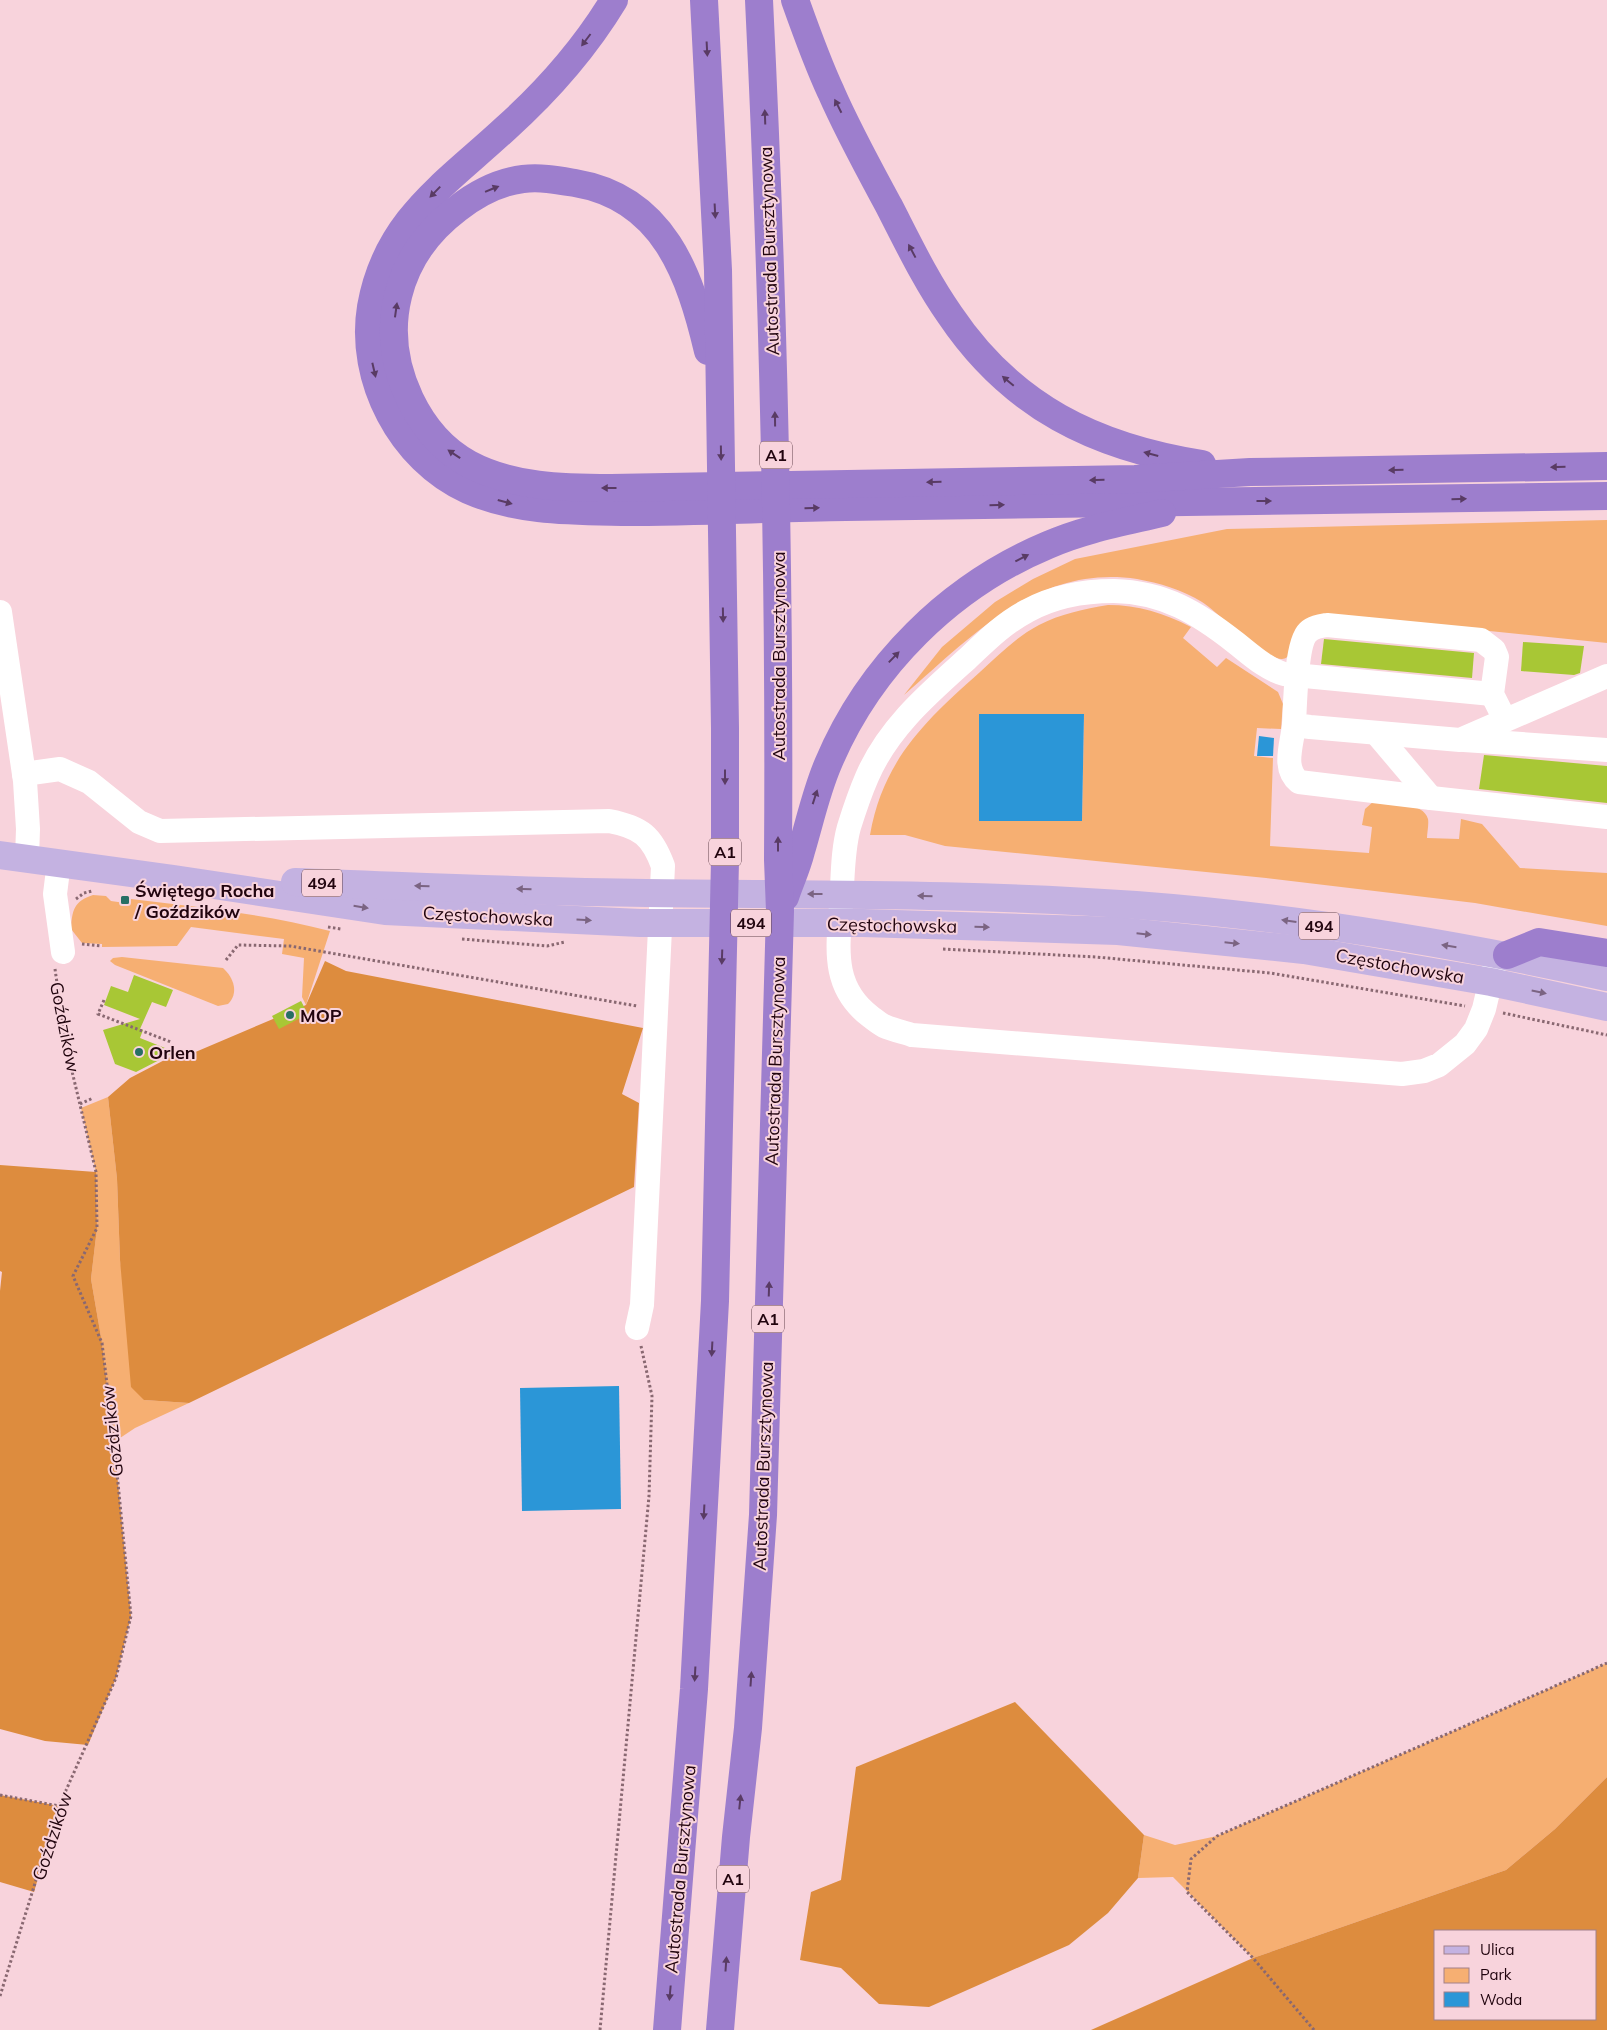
<svg xmlns="http://www.w3.org/2000/svg" width="1607" height="2030" font-family="Mulish,sans-serif">
  <style>
    .green { fill: #f6af72; fill-rule: evenodd }
    .forest { fill: #dd8c3e; fill-rule: evenodd }
    .water { fill: #2b96d7 }
    .building { fill: #a8c735 }
    .lines { fill: none; stroke-linecap: round; stroke-linejoin: round }
    .path { stroke: #896871; stroke-width: 3; stroke-dasharray: 2.5 2.5; stroke-linecap: butt }
    .minor { stroke: #fff; stroke-width: 24 }
    .major { stroke: #c4b2e1; stroke-width: 28 }
    .highway { stroke: #9d7ecd; stroke-width: 28 }
    .oneway { fill: #593b64 }
    .oneway2 { fill: #7b6482 }
    .poi-dot { fill: #286f64; stroke: #f8d3dc; stroke-width: 2 }
    .labels { text-anchor: middle; dominant-baseline: central; stroke-width: 4; stroke-linejoin: round; paint-order: stroke }
    .shield { fill: #f8d3dc; stroke: #62424c; stroke-width: 1 }
    .shield-label { font-size: 16px; font-weight: bold; fill: #21040e }
    .street-label { font-size: 18px; fill: #21040e; stroke: #f8d3dc }
    .poi-label { font-size: 18px; font-weight: bold; fill: #21040e; stroke: #f8d3dc; text-anchor: start }
  </style>
  <rect width="100%" height="100%" fill="#f8d3dc"/>
  <g class="green">
    <path d="M1607,520V643L1363,618L1322,616L1291,654C1288,656 1286,659 1282,659C1265,660 1219,613 1202,602C1183,590 1159,583 1137,579C1038,564 972,636 904,695L942,647L995,602L1033,579L1075,559L1227,529Z"/>
    <path d="M1108,605C1138,605 1164,613 1191,627L1183,638L1217,667L1226,658L1278,692L1283,704L1281,729L1257,728L1254,756L1273,758L1270,846L1369,853L1372,827L1362,825L1365,809L1374,801C1388,802 1424,802 1428,819C1429,824 1427,833 1427,838L1459,839L1461,819L1482,824L1520,868L1607,873V926L1475,903L1266,878L945,846L905,835H870C883,760 926,720 980,672C999,655 1016,637 1039,625C1060,614 1084,609 1108,605ZM979,714H1084L1082,821Z"/>
    <path d="M93,895L106,896L111,901L125,903L131,899C198,907 265,914 330,931L306,1005L302,997L304,958L282,954L284,939L191,927L177,946L102,947V944L82,943L71,929C72,910 74,901 93,895Z"/>
    <path d="M122,957L223,968C234,978 239,993 228,1004L218,1006L115,965L110,961L113,958Z"/>
    <path d="M108,1097L117,1179L120,1260L144,1400L189,1403L135,1428L114,1442L102,1343L91,1279L97,1228L96,1172L81,1108Z"/>
    <path d="M1607,1663V1777L1555,1829L1506,1870L1253,1958L1173,1877L1138,1878L1144,1835L1175,1845L1217,1836Z"/>
  </g>
  <g class="forest">
    <path d="M325,961L346,971L643,1028L622,1094L639,1103L634,1187L189,1403L144,1400L131,1387L120,1260L117,1179L108,1097L130,1078L176,1054L179,1059L306,1005Z"/>
    <path d="M0,1165L96,1172L97,1228L91,1279L102,1343L114,1442L131,1616L116,1678L88,1745L45,1741L0,1729V1291L2,1272L0,1271Z"/>
    <path d="M1015,1702L1144,1835L1138,1878L1108,1913L1069,1945L929,2007L879,2004L841,1968L800,1960L811,1892L841,1880L856,1767Z"/>
    <path d="M1607,1777V2030H1091L1253,1958L1506,1870L1555,1829ZM1436,1931H1596V2019H1436Z"/>
    <path d="M0,1795L59,1806L34,1892L0,1882Z"/>
  </g>
  <g class="water">
    <path d="M979,714H1084L1082,821H979Z"/>
    <path d="M1259,736L1274,738L1273,756H1257Z"/>
    <path d="M619,1386L621,1509L522,1511L520,1388Z"/>
  </g>
  <g class="building">
    <path d="M1324,639L1474,653L1472,678L1321,664Z"/>
    <path d="M1523,642L1584,646L1580,673L1574,675L1521,671Z"/>
    <path d="M1484,755L1607,766V803L1479,789Z"/>
    <path d="M134,975L173,990L166,1007L152,1002L140,1029L143,1030L140,1038L175,1052L136,1072L115,1064L103,1030L140,1019L104,1005L111,986L128,992Z"/>
    <path d="M301,1001L308,1014L279,1029L272,1016Z"/>
  </g>
  <g class="lines">
    <g class="path">
      <path d="M76,899L84,893L92,891"/>
      <path d="M328,927L341,929"/>
      <path d="M462,939L547,946L565,942"/>
      <path d="M82,944L101,946"/>
      <path d="M943,949L1096,957L1270,973L1465,1006"/>
      <path d="M226,960L238,945L290,946L637,1006"/>
      <path d="M104,1000L98,1014L171,1042"/>
      <path d="M1503,1013L1607,1035"/>
      <path d="M80,1104L93,1098"/>
      <path d="M0,1795L59,1806"/>
      <path d="M0,1996L59,1806L116,1678L131,1616L114,1442L102,1343L73,1276L97,1228L96,1172L66,1046L55,969"/>
      <path d="M600,2030L649,1496L652,1396L641,1346"/>
      <path d="M1314,2030L1253,1958L1187,1892L1191,1859L1217,1836L1607,1663"/>
    </g>
    <g class="minor">
      <path d="M0,612L25,781L28,829L27,858"/>
      <path d="M1492,694L1284,674C1266,669 1250,654 1236,643C1198,613 1164,592 1114,591C1084,591 1054,596 1027,611C1004,623 986,641 967,659C928,694 888,728 867,777C860,793 854,811 849,827C842,852 843,879 841,905C838,948 831,987 871,1017C875,1020 880,1024 884,1026C893,1030 903,1032 912,1035L1402,1074L1424,1071L1439,1065L1465,1044L1476,1029L1484,1009L1497,954"/>
      <path d="M1505,720L1492,694L1497,657L1494,650L1481,640L1327,625C1321,626 1313,627 1308,632C1296,643 1295,706 1294,725L1310,727L1460,740L1607,676"/>
      <path d="M1294,725C1292,745 1282,768 1299,782L1431,798L1607,817"/>
      <path d="M1376,733L1431,798"/>
      <path d="M1464,740L1607,750"/>
      <path d="M24,774L60,769L89,782L139,822L160,831L609,821C641,827 652,836 663,866L642,1305L637,1328"/>
      <path d="M59,862L55,894L63,952"/>
    </g>
    <g class="major">
      <path d="M0,855L174,879L385,911L640,923H863L1118,931L1304,950L1491,982L1607,1007"/>
      <path d="M295,882C412,886 529,892 646,893C810,895 973,893 1136,905C1294,917 1452,943 1607,977"/>
    </g>
    <g class="highway">
      <path d="M614,0C585,48 547,91 506,128C446,184 386,220 371,307C359,379 401,460 468,490C518,512 571,511 624,512C698,512 772,508 846,507C1099,502 1353,501 1607,496"/>
      <path d="M795,0C806,31 817,62 831,92C848,131 869,169 889,206C908,243 926,281 950,315C1012,407 1095,447 1202,464"/>
      <path d="M708,351C690,275 664,198 575,183C557,180 541,177 523,179C499,182 476,194 457,209C396,255 377,329 410,399C423,426 443,450 469,464C512,487 563,488 611,488L1135,479L1250,472L1607,466"/>
      <path d="M785,897C790,882 797,867 801,851C810,821 816,792 828,764C869,666 950,586 1048,545C1084,529 1124,522 1162,513"/>
      <path d="M1507,955L1539,942L1607,953"/>
      <path d="M667,2030L694,1689L715,1301L725,861V728L718,270L704,0"/>
      <path d="M720,2030L736,1837L748,1728L763,1515L780,911L778,860C780,573 773,287 759,0"/>
    </g>
  </g>
  <defs><path id="oneway-solid" d="M-6-.8H1V-3.2L6.5 0L1 3.2V.8H-6Z" transform="scale(1.25)"/></defs>
  <g class="oneway">
    <use href="#oneway-solid" transform="translate(586 40) rotate(127)"/>
    <use href="#oneway-solid" transform="translate(707 49) rotate(87)"/>
    <use href="#oneway-solid" transform="translate(838 106) rotate(-117)"/>
    <use href="#oneway-solid" transform="translate(765 117) rotate(-92)"/>
    <use href="#oneway-solid" transform="translate(492 189) rotate(-22)"/>
    <use href="#oneway-solid" transform="translate(435 192) rotate(134)"/>
    <use href="#oneway-solid" transform="translate(715 211) rotate(87)"/>
    <use href="#oneway-solid" transform="translate(912 251) rotate(-118)"/>
    <use href="#oneway-solid" transform="translate(396 310) rotate(-82)"/>
    <use href="#oneway-solid" transform="translate(374 370) rotate(77)"/>
    <use href="#oneway-solid" transform="translate(1008 381) rotate(-140)"/>
    <use href="#oneway-solid" transform="translate(775 419) rotate(-91)"/>
    <use href="#oneway-solid" transform="translate(721 453) rotate(89)"/>
    <use href="#oneway-solid" transform="translate(454 454) rotate(-146)"/>
    <use href="#oneway-solid" transform="translate(1151 454) rotate(-165)"/>
    <use href="#oneway-solid" transform="translate(1558 467) rotate(179)"/>
    <use href="#oneway-solid" transform="translate(1396 470) rotate(179)"/>
    <use href="#oneway-solid" transform="translate(1097 480) rotate(179)"/>
    <use href="#oneway-solid" transform="translate(934 482) rotate(179)"/>
    <use href="#oneway-solid" transform="translate(609 488) rotate(180)"/>
    <use href="#oneway-solid" transform="translate(1459 499) rotate(-1)"/>
    <use href="#oneway-solid" transform="translate(1264 501)"/>
    <use href="#oneway-solid" transform="translate(505 502) rotate(15)"/>
    <use href="#oneway-solid" transform="translate(997 505) rotate(-1)"/>
    <use href="#oneway-solid" transform="translate(812 508) rotate(-2)"/>
    <use href="#oneway-solid" transform="translate(1022 558) rotate(-27)"/>
    <use href="#oneway-solid" transform="translate(723 615) rotate(89)"/>
    <use href="#oneway-solid" transform="translate(894 657) rotate(-46)"/>
    <use href="#oneway-solid" transform="translate(725 777) rotate(90)"/>
    <use href="#oneway-solid" transform="translate(815 797) rotate(-72)"/>
    <use href="#oneway-solid" transform="translate(778 844) rotate(-90)"/>
    <use href="#oneway-solid" transform="translate(722 957) rotate(92)"/>
    <use href="#oneway-solid" transform="translate(769 1289) rotate(-88)"/>
    <use href="#oneway-solid" transform="translate(712 1349) rotate(93)"/>
    <use href="#oneway-solid" transform="translate(704 1512) rotate(93)"/>
    <use href="#oneway-solid" transform="translate(695 1674) rotate(93)"/>
    <use href="#oneway-solid" transform="translate(751 1679) rotate(-86)"/>
    <use href="#oneway-solid" transform="translate(740 1802) rotate(-84)"/>
    <use href="#oneway-solid" transform="translate(726 1964) rotate(-86)"/>
    <use href="#oneway-solid" transform="translate(670 1993) rotate(95)"/>
  </g>
  <g class="oneway2">
    <use href="#oneway-solid" transform="translate(422 886) rotate(-178)"/>
    <use href="#oneway-solid" transform="translate(524 889) rotate(-178)"/>
    <use href="#oneway-solid" transform="translate(815 894) rotate(-180)"/>
    <use href="#oneway-solid" transform="translate(925 896) rotate(-178)"/>
    <use href="#oneway-solid" transform="translate(361 907) rotate(9)"/>
    <use href="#oneway-solid" transform="translate(584 920) rotate(3)"/>
    <use href="#oneway-solid" transform="translate(1289 921) rotate(-172)"/>
    <use href="#oneway-solid" transform="translate(982 927) rotate(2)"/>
    <use href="#oneway-solid" transform="translate(1144 934) rotate(6)"/>
    <use href="#oneway-solid" transform="translate(1232 943) rotate(6)"/>
    <use href="#oneway-solid" transform="translate(1449 946) rotate(-171)"/>
    <use href="#oneway-solid" transform="translate(1539 992) rotate(12)"/>
  </g>
  <g class="poi-dot">
    <rect x="120" y="895" width="10" height="10" rx="2.5"/>
    <circle cx="290" cy="1015" r="5"/>
    <circle cx="139" cy="1052" r="5"/>
  </g>
  <g class="labels">
    <g class="shield">
      <rect x="760" y="441.5" width="32" height="27" rx="4"/>
      <rect x="709" y="838.5" width="32" height="27" rx="4"/>
      <rect x="302" y="869.5" width="40" height="27" rx="4"/>
      <rect x="731" y="909.5" width="40" height="27" rx="4"/>
      <rect x="1299" y="912.5" width="40" height="27" rx="4"/>
      <rect x="752" y="1305.5" width="32" height="27" rx="4"/>
      <rect x="717" y="1865.5" width="32" height="27" rx="4"/>
    </g>
    <g class="shield-label">
      <text x="776" y="455">A1</text>
      <text x="725" y="852">A1</text>
      <text x="322" y="883">494</text>
      <text x="751" y="923">494</text>
      <text x="1319" y="926">494</text>
      <text x="768" y="1319">A1</text>
      <text x="733" y="1879">A1</text>
    </g>
    <g class="street-label">
      <text transform="translate(769 251) rotate(-92)">Autostrada Bursztynowa</text>
      <text transform="translate(778 656) rotate(-90)">Autostrada Bursztynowa</text>
      <text transform="translate(488 916) rotate(3)">Częstochowska</text>
      <text transform="translate(892 925) rotate(1)">Częstochowska</text>
      <text transform="translate(1400 966) rotate(10)">Częstochowska</text>
      <text transform="translate(65 1027) rotate(79)">Goździków</text>
      <text transform="translate(775 1061) rotate(-88)">Autostrada Bursztynowa</text>
      <text transform="translate(112 1431) rotate(-96)">Goździków</text>
      <text transform="translate(763 1466) rotate(-88)">Autostrada Bursztynowa</text>
      <text transform="translate(52 1836) rotate(-72)">Goździków</text>
      <text transform="translate(680 1869) rotate(-85)">Autostrada Bursztynowa</text>
    </g>
    <g class="poi-label">
      <text x="135" y="890">Świętego Rocha<tspan x="135" dy="21">/ Goździków</tspan></text>
      <text x="300" y="1015">MOP</text>
      <text x="149" y="1052">Orlen</text>
    </g>
  </g>
  <rect x="1434" y="1930" width="162" height="90" fill="#f8d3dc" stroke="#a2808a"/>
  <rect x="1444" y="1946" width="25" height="8" fill="#c4b2e1" stroke="#a2808a"/>
  <text x="1480" y="1955" font-size="15" fill="#21040e">Ulica</text>
  <rect x="1444" y="1968" width="25" height="15" fill="#f6af72" stroke="#a2808a"/>
  <text x="1480" y="1980" font-size="15" fill="#21040e">Park</text>
  <rect x="1444" y="1992" width="25" height="15" fill="#2b96d7" stroke="#a2808a"/>
  <text x="1480" y="2005" font-size="15" fill="#21040e">Woda</text>
</svg>
